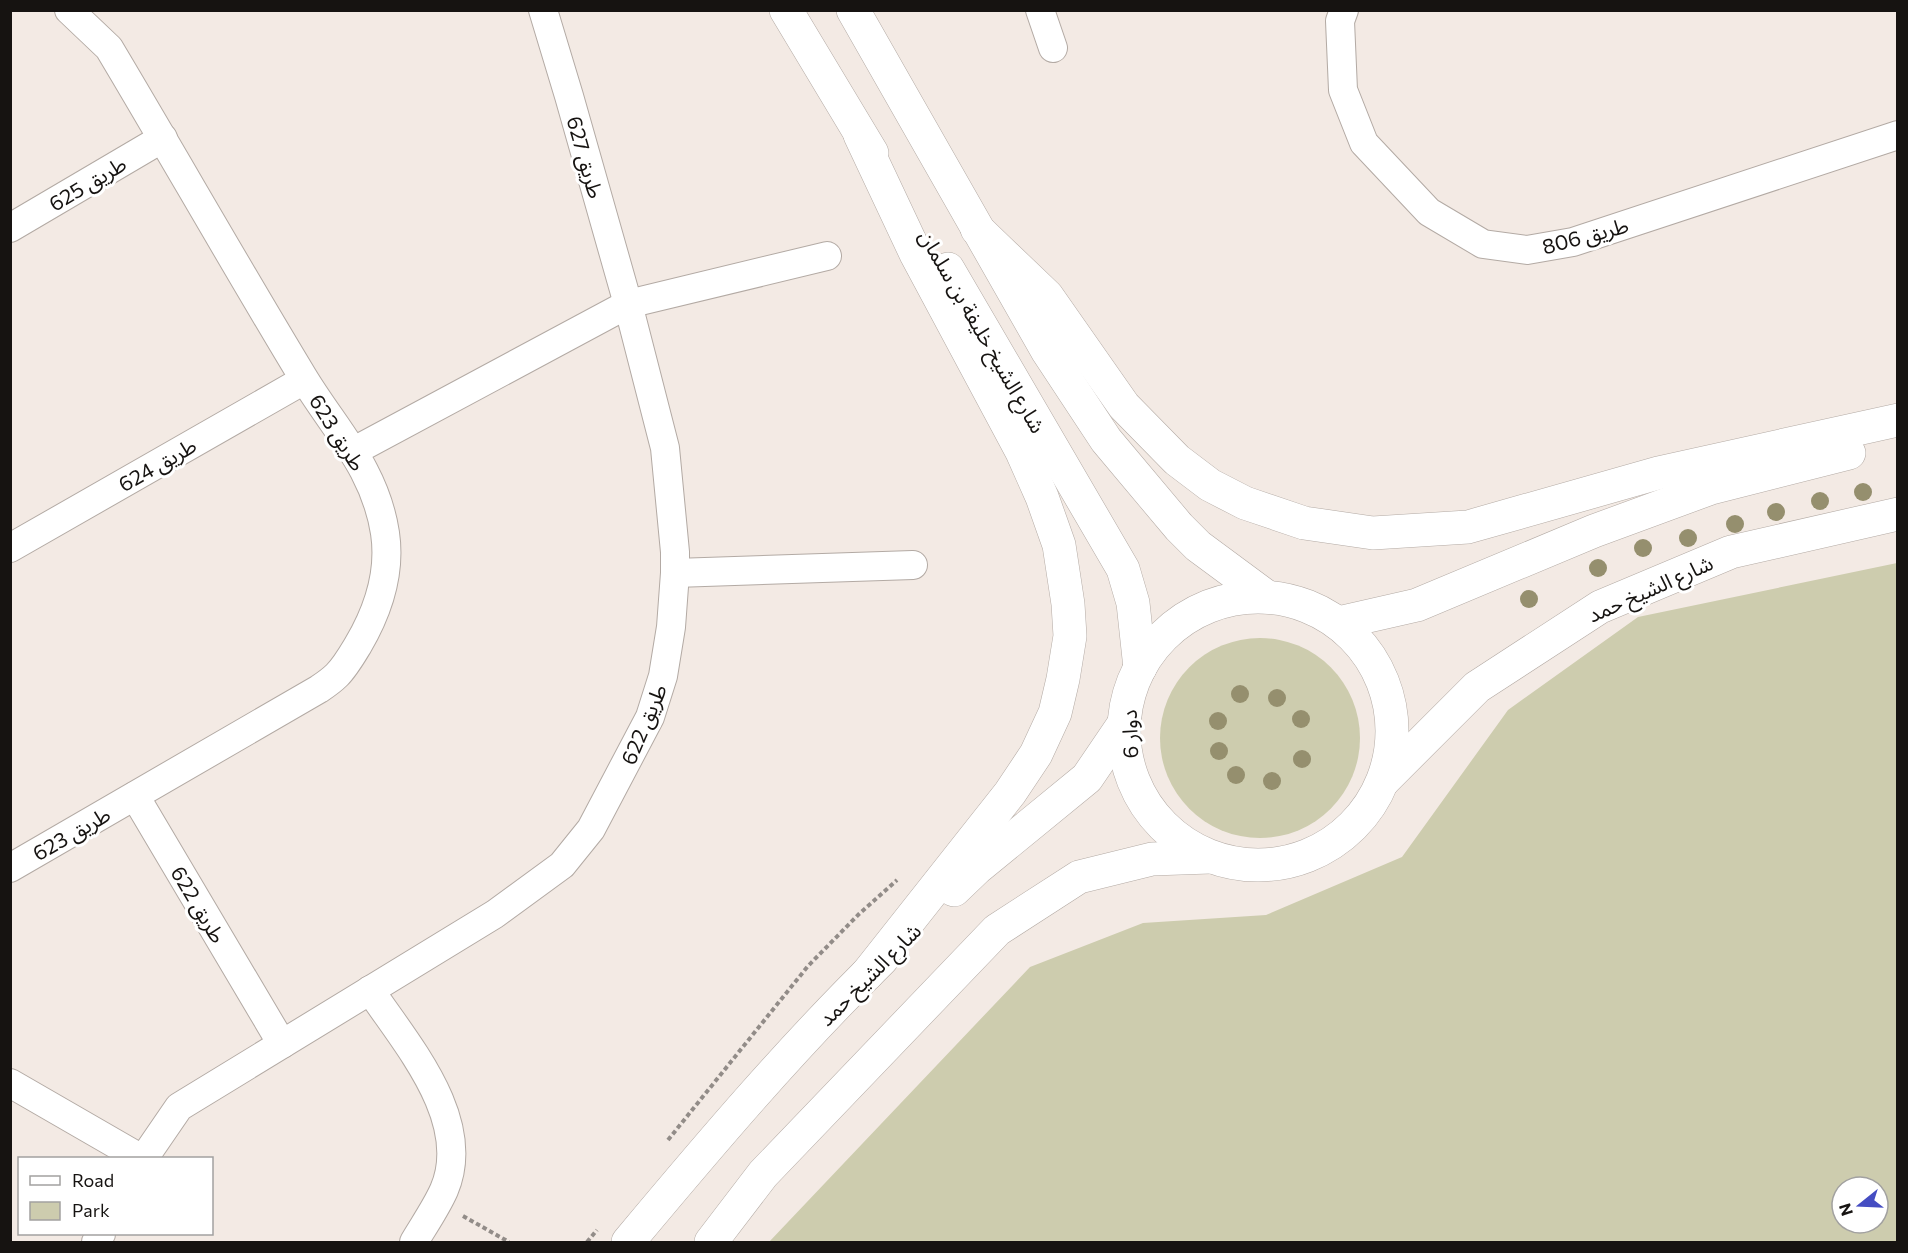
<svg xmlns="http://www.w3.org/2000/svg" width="1908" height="1253" font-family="Commissioner,'Noto Sans Arabic',sans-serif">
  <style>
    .green { fill: #cdccae; fill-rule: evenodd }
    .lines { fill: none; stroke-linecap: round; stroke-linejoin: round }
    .street-casing { stroke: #b3aaa4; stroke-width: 30 }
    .secondary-casing { stroke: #b3aaa4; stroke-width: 34 }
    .path { stroke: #928c88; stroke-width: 4; stroke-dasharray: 4.5 3; stroke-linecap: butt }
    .street { stroke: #fff; stroke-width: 28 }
    .secondary { stroke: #fff; stroke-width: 33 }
    .tree { fill: #958f6e }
    .labels { text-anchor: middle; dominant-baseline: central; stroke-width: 6; stroke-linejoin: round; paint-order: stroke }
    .street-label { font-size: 21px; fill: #161311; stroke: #fff }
  </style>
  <rect width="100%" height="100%" fill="#f3eae4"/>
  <g class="green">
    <path d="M1897,563V1242H769L1030,967L1143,923L1266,915L1402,857L1508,710L1638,617ZM1842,1187H1878V1223H1842Z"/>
    <circle cx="1260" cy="738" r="100"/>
  </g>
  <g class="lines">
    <g class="street-casing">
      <g id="street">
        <path d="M1040,10L1053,48"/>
        <path d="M1344,10L1340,21L1343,90L1364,143L1429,212L1483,244L1527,250L1573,242L1898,135"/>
        <path d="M10,228L163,138"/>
        <path d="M354,451L628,304L827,256"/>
        <path d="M10,548L304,380"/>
        <path d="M675,573L913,565"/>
        <path d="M135,796L282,1044"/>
        <path d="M10,868L319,689C325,685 332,680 337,675C345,667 352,655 358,645C378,611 391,573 385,533C375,468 335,430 303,377C237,268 174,157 109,48L69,10"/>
        <path d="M370,990C406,1044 474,1120 444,1190C436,1208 424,1225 414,1242"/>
        <path d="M10,1083L140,1158"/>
        <path d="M144,1158L179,1107L495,914L562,865L591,829L650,717L663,676L671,627L675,573V552L665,448L628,304L569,96L543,10"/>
        <path d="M96,1242L101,1234"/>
      </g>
    </g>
    <g class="secondary-casing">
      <g id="secondary">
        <path d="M786,10L872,153"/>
        <path d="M853,10L1048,352L1106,440L1179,527L1198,546L1267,597"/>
        <path d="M860,135L916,254L1022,452L1042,497L1059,545L1068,604L1070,636L1063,679L1055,713L1036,754L1010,793L867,974"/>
        <path d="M977,229L1047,296L1124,406L1177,460L1210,485L1245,503L1304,523L1373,533L1468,527L1658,473L1898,420"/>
        <path d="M948,269L1123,569L1133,603L1140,668"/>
        <circle cx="1258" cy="731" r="134"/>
        <path d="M1338,623L1417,605L1594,531L1711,488L1849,453"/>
        <path d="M1384,780L1477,687L1600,607L1731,552L1898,514"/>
        <path d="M954,890L977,868L1087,778L1125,722"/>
        <path d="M628,1242C709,1145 791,1048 882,959"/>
        <path d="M711,1242L763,1174L997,930L1079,877L1152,859L1210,857"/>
      </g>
    </g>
    <g class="path">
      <path d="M668,1140L808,966L859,914L897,880"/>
      <path d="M463,1216L509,1242"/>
      <path d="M587,1242L597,1230"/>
    </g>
    <use href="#street" class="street"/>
    <use href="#secondary" class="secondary"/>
  </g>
  <g class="tree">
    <circle cx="1863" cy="492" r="9"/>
    <circle cx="1820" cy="501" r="9"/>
    <circle cx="1776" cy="512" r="9"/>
    <circle cx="1735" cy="524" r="9"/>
    <circle cx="1688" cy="538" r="9"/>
    <circle cx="1643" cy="548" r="9"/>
    <circle cx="1598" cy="568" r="9"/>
    <circle cx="1529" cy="599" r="9"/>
    <circle cx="1240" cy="694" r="9"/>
    <circle cx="1277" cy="698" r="9"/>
    <circle cx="1301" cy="719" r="9"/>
    <circle cx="1218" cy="721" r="9"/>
    <circle cx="1219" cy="751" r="9"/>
    <circle cx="1302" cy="759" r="9"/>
    <circle cx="1236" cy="775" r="9"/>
    <circle cx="1272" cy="781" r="9"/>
  </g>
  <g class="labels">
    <g class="street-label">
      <text transform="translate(586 157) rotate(74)">طريق 627</text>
      <text transform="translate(87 183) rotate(-31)">طريق 625</text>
      <text transform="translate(1585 235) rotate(-15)">طريق 806</text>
      <text transform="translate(983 331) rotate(60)">شارع الشيخ خليفة بن سلمان</text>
      <text transform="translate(338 432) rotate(58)">طريق 623</text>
      <text transform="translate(157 464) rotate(-30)">طريق 624</text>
      <text transform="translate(1650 588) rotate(-24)">شارع الشيخ حمد</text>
      <text transform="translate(643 724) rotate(-67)">طريق 622</text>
      <text transform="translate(1129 734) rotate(-92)">دوار 6</text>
      <text transform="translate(71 833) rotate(-30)">طريق 623</text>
      <text transform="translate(199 904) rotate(59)">طريق 622</text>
      <text transform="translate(869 974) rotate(-45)">شارع الشيخ حمد</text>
    </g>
  </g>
  <rect width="1908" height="1253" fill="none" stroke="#161311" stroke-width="24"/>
  <rect x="18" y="1157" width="195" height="78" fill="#ffffff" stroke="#a2a1a0" stroke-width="1.5"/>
  <rect x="30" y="1176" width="30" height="9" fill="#ffffff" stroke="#a2a1a0" stroke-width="1.5"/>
  <text x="72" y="1187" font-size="18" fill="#161311">Road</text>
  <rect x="30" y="1202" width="30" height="18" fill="#cdccae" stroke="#a2a1a0" stroke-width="1.5"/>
  <text x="72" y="1217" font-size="18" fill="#161311">Park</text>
  <g transform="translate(1860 1205) rotate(252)"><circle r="28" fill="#ffffff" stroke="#a2a1a0" stroke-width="1.5"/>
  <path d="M0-4.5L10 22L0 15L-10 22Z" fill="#454dc2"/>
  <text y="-9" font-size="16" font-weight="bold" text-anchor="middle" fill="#161311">N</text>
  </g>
</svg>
